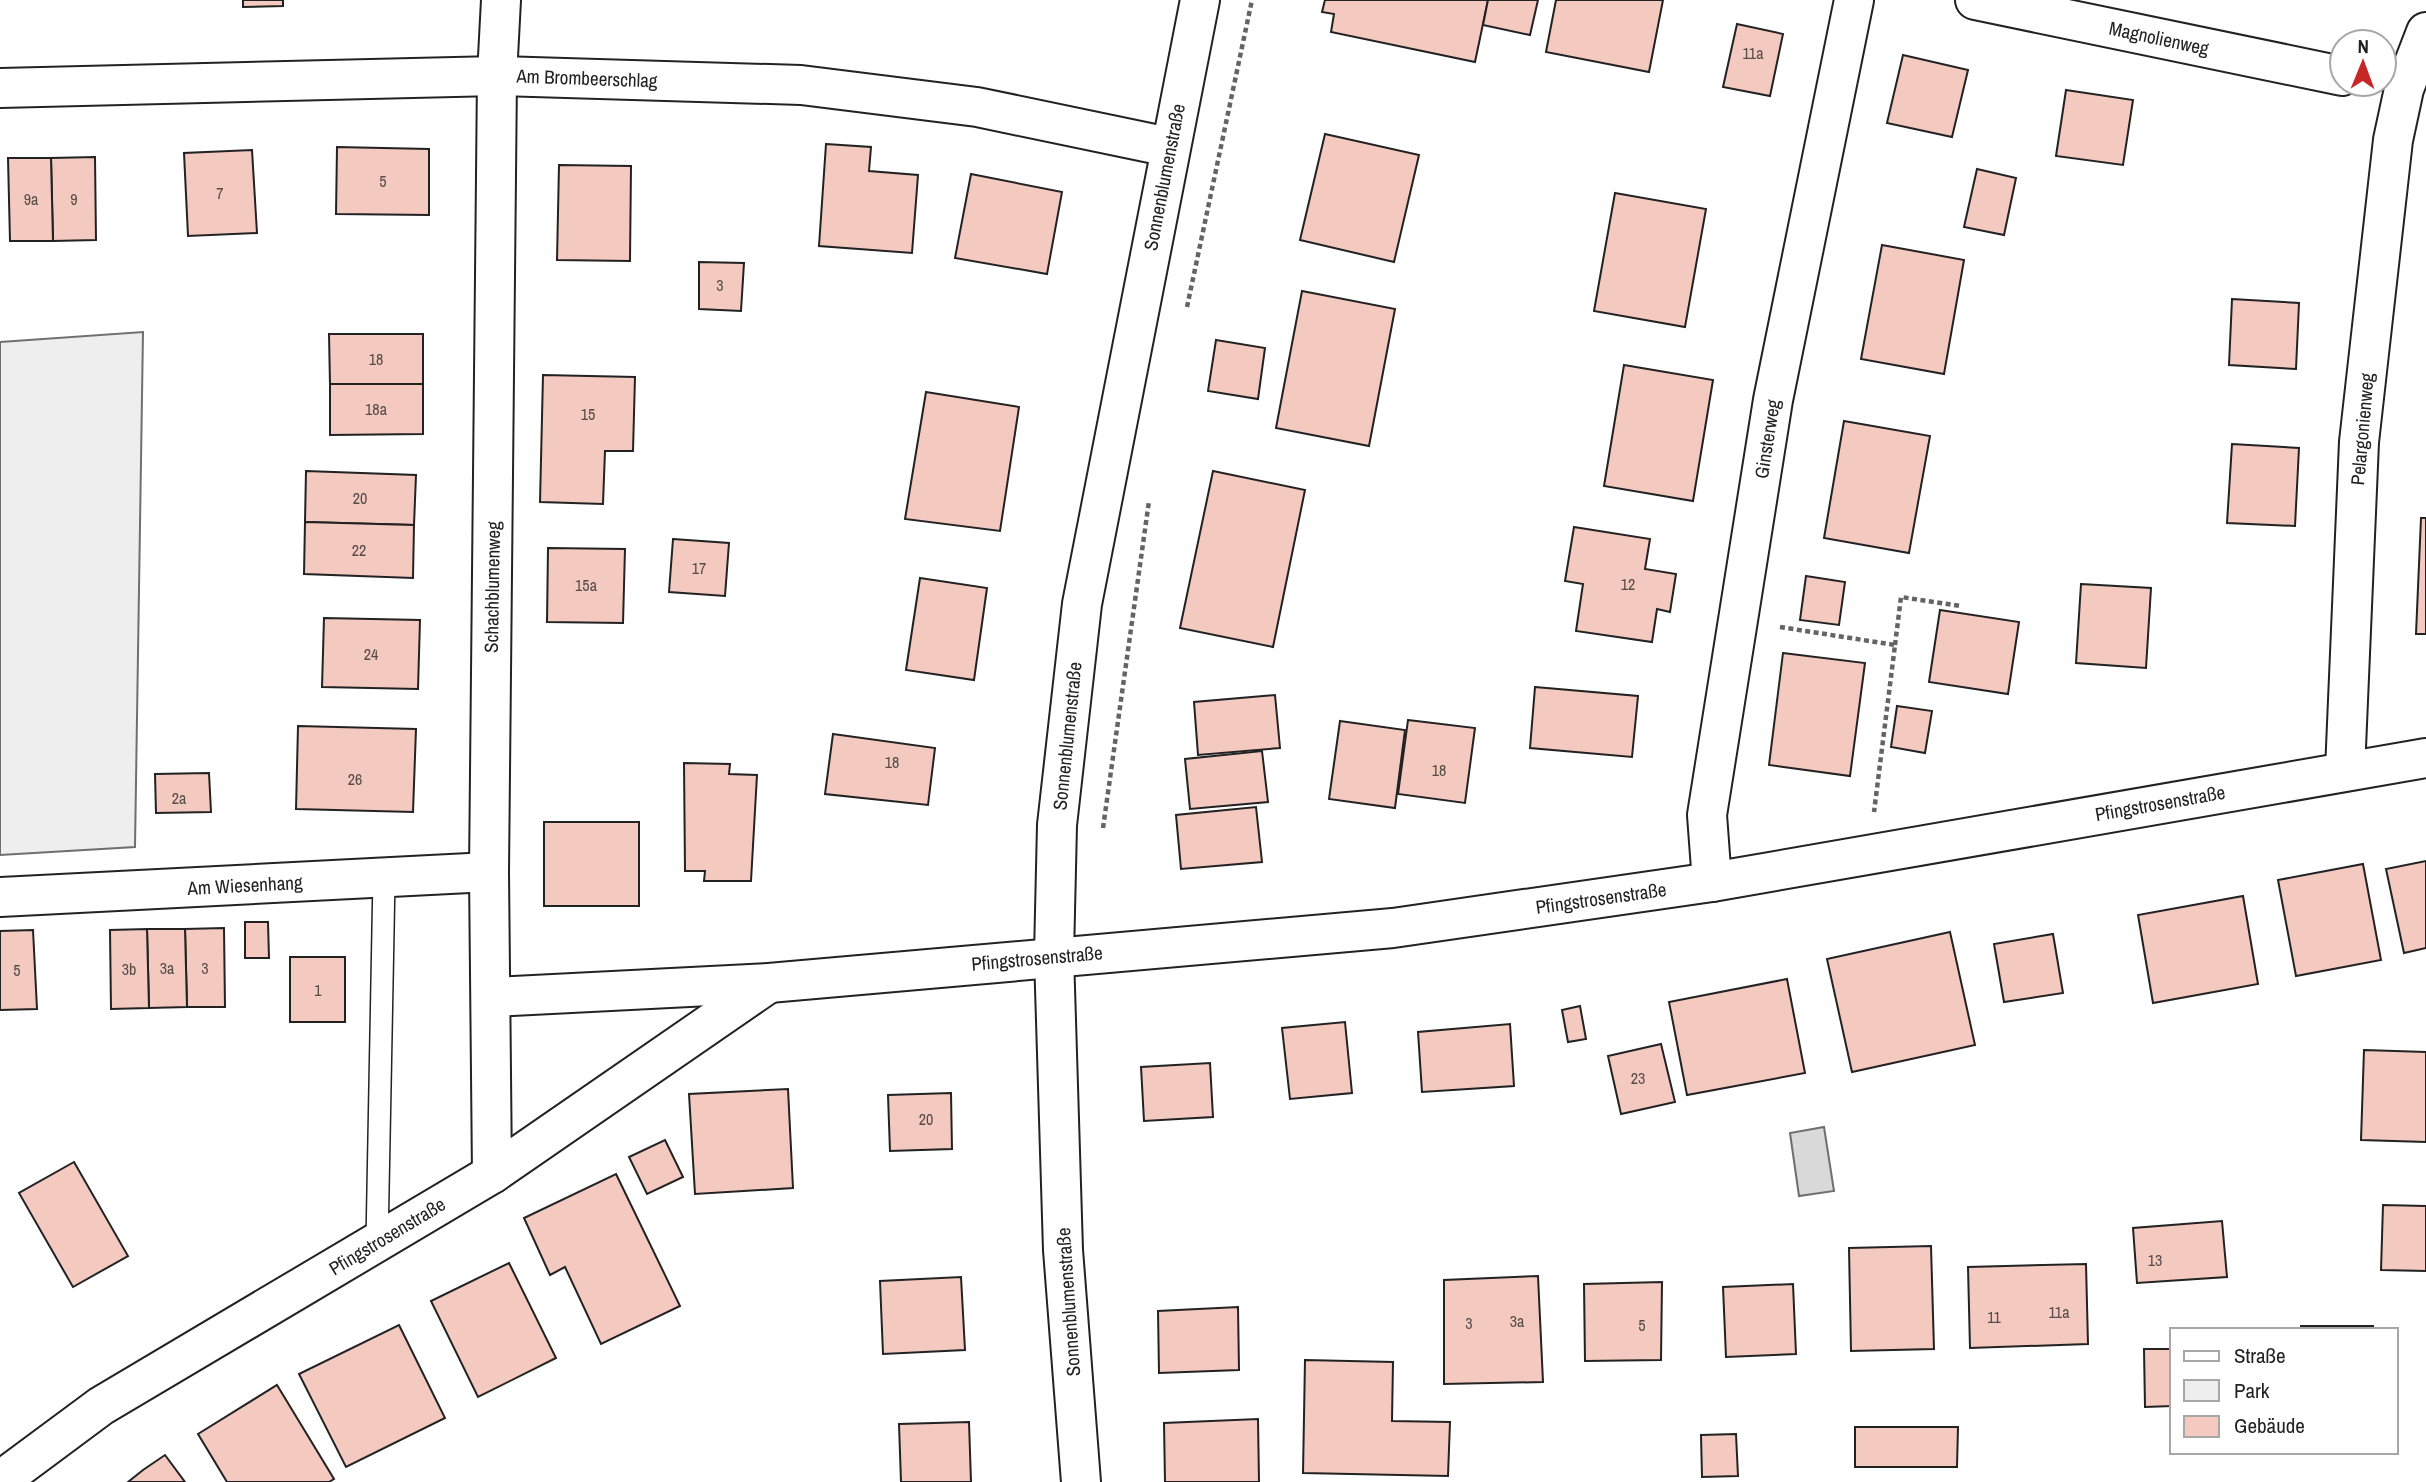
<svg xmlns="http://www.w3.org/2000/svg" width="2426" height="1482" font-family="'Archivo Narrow',sans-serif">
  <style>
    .green { fill: #eee; stroke: #6f6f6f; stroke-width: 2 }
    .water { fill: #d9d9d9; stroke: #6f6f6f; stroke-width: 2 }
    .building { fill: #f3c9c0; stroke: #222; stroke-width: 2 }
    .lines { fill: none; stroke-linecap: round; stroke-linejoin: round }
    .lane-casing { stroke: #222; stroke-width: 24 }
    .street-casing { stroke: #222; stroke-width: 42 }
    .path { stroke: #646464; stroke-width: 4.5; stroke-dasharray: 5 3.5; stroke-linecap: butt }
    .lane { stroke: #fff; stroke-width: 21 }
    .street { stroke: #fff; stroke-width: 38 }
    .labels { text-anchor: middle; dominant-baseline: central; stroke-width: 5; stroke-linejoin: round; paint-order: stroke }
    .number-label { font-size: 16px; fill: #564c4a }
    .street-label { font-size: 19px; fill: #222; stroke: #fff }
  </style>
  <rect width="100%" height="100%" fill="#fff"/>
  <path class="green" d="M143,332L135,847L0,855V342Z"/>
  <path class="water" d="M1824,1127L1834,1191L1799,1196L1790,1133Z"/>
  <g class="building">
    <path d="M243,0H283V6L243,7Z"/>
    <path d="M1325,0H1488L1475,62L1331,32L1334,14L1322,12Z"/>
    <path d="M1488,0H1538L1530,35L1483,25Z"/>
    <path d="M1556,0H1663L1649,72L1546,52Z"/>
    <path d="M1737,24L1783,34L1770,96L1723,87Z"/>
    <path d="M1903,55L1968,70L1952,137L1887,123Z"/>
    <path d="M2066,90L2133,100L2123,165L2056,156Z"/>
    <path d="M1325,134L1419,155L1394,262L1300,240Z"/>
    <path d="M826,144L871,147L869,171L918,175L912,253L819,246Z"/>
    <path d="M337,147L429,149V215L336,214Z"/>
    <path d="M252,150L257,233L188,236L184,153Z"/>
    <path d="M95,157L96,240L53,241L51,158Z"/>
    <path d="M8,158H51L53,241H10Z"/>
    <path d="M559,165L631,166L630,261L557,260Z"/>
    <path d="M1977,169L2016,178L2004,235L1964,227Z"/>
    <path d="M971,174L1062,192L1047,274L955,258Z"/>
    <path d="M1615,193L1706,209L1685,327L1594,311Z"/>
    <path d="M1882,245L1964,260L1944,374L1861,359Z"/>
    <path d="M699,262L744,263L741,311L699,309Z"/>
    <path d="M1302,291L1395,309L1369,446L1276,428Z"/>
    <path d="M2232,299L2299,303L2296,369L2229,365Z"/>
    <path d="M329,334H423V384H330Z"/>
    <path d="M1216,340L1265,348L1258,399L1208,391Z"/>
    <path d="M1624,365L1713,380L1693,501L1604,486Z"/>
    <path d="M543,375L635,377L633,451H605L603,504L540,502Z"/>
    <path d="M330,384H423V434L330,435Z"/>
    <path d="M926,392L1019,407L1000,531L905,519Z"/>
    <path d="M1844,421L1930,436L1909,553L1824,538Z"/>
    <path d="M2232,444L2299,448L2295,526L2227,523Z"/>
    <path d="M306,471L416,475L414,525L305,522Z"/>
    <path d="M1213,471L1305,490L1273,647L1180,628Z"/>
    <path d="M2421,518H2426V634H2416Z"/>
    <path d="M305,522L414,525L413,578L304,574Z"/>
    <path d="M1574,527L1650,539L1645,569L1676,574L1670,612L1657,609L1652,642L1576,631L1583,584L1565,581Z"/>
    <path d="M673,539L729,543L725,596L669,592Z"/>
    <path d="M548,548L625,549L623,623L547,622Z"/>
    <path d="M1806,576L1845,582L1839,625L1800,620Z"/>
    <path d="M920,578L987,588L974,680L906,670Z"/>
    <path d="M2081,584L2151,588L2146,668L2076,663Z"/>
    <path d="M1940,610L2019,622L2008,694L1929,682Z"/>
    <path d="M324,618L420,620L418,689L322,687Z"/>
    <path d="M1783,653L1865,663L1850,776L1769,765Z"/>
    <path d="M1535,687L1638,696L1632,757L1530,748Z"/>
    <path d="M1275,695L1280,748L1198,755L1194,702Z"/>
    <path d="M1897,706L1932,711L1925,753L1891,747Z"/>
    <path d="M1408,720L1475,728L1465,803L1398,794Z"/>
    <path d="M1340,721L1405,730L1395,808L1329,799Z"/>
    <path d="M298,726L416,729L413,812L296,809Z"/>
    <path d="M833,734L935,748L928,805L825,794Z"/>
    <path d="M1262,751L1268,802L1190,809L1185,759Z"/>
    <path d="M684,763L730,764L729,774L757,775L751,881H704L705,871H685Z"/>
    <path d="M209,773L211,812L156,813L155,774Z"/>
    <path d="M1256,807L1262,862L1181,869L1176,815Z"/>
    <rect x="544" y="822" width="95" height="84"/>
    <path d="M2426,861V948L2404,953L2386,869Z"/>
    <path d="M2363,864L2381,960L2296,976L2278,880Z"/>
    <path d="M2243,896L2258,984L2153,1003L2138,915Z"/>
    <path d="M245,922H268L269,958H245Z"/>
    <path d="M224,928L225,1007H187L185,929Z"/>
    <path d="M147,929H185L187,1007L149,1008Z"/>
    <path d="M147,929L149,1008L111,1009L110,930Z"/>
    <path d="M33,930L37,1009L0,1010V931Z"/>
    <path d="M1950,932L1975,1045L1852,1072L1827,959Z"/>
    <path d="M2053,934L2063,993L2004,1002L1994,944Z"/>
    <rect x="290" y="957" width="55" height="65"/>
    <path d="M1787,979L1805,1073L1687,1095L1669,1002Z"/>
    <path d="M1580,1006L1586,1039L1568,1042L1562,1010Z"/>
    <path d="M1345,1022L1352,1093L1290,1099L1282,1028Z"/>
    <path d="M1510,1024L1514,1086L1422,1092L1418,1032Z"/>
    <path d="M1661,1044L1675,1102L1621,1114L1608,1056Z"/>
    <path d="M2364,1050L2426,1052V1142L2361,1140Z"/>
    <path d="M1210,1063L1213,1117L1144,1121L1141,1067Z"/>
    <path d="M788,1089L793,1188L695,1194L689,1094Z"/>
    <path d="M951,1093L952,1149L890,1151L888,1095Z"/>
    <path d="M665,1140L683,1177L647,1194L629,1157Z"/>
    <path d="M74,1162L128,1256L73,1287L19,1193Z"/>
    <path d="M616,1174L680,1306L601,1344L565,1267L550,1275L524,1218Z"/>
    <path d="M2383,1205L2426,1206V1271L2381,1270Z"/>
    <path d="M2222,1221L2227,1277L2137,1283L2133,1228Z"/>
    <path d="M1931,1246L1934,1349L1851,1351L1849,1248Z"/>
    <path d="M509,1263L556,1358L478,1397L431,1301Z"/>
    <path d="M2086,1264L2088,1344L1970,1348L1968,1267Z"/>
    <path d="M1538,1276L1543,1382L1444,1384V1280Z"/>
    <path d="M961,1277L965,1350L883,1354L880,1281Z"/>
    <path d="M1662,1282L1661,1360L1585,1361L1584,1284Z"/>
    <path d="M1793,1284L1796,1354L1726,1357L1723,1287Z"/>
    <path d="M1238,1307L1239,1370L1159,1373L1158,1311Z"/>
    <path d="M399,1325L445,1418L346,1467L299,1374Z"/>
    <rect x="2301" y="1326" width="72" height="4"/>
    <path d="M2144,1349H2172V1406L2145,1407Z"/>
    <path d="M1305,1360L1393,1362L1392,1421L1450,1422L1448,1476L1303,1473Z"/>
    <path d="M277,1385L334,1479L329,1482H227L198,1434Z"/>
    <path d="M1258,1419L1259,1482H1165L1164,1423Z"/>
    <path d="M969,1422L971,1482H901L899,1424Z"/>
    <path d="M1855,1427H1958L1957,1467H1855Z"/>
    <path d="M1736,1434L1738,1476L1702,1477L1701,1435Z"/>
    <path d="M165,1455L185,1482H128L143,1470Z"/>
  </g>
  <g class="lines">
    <g class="lane-casing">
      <path id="lane" d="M377,1242L384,878"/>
    </g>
    <g class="street-casing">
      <g id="street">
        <path d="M1975,0L2342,76"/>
        <path d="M0,88L497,76L801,85L977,107L1169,147"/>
        <path d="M2345,771L2359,442L2393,140L2404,89L2426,32"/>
        <path d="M1712,882L1707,815L1773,400L1854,0"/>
        <path d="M0,897L489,872"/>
        <path d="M492,997L769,983L1393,928L1712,882L2426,758"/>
        <path d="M492,1174L489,872L497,76L501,0"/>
        <path d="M0,1481L101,1406L492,1174L769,983"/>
        <path d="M1081,1482L1063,1250L1054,955L1057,825L1082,604L1200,0"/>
      </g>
    </g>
    <g class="path">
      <path d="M1187,307L1252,0"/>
      <path d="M1780,627L1895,645L1874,812"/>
      <path d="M1895,645L1901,597L1961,606"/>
      <path d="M1103,828L1149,501"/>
    </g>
    <use href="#lane" class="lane"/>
    <use href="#street" class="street"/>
  </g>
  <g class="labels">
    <g class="number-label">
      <text x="1753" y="53">11a</text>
      <text x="383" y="181">5</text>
      <text x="220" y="193">7</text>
      <text x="31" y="199">9a</text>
      <text x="74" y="199">9</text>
      <text x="720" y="285">3</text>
      <text x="376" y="359">18</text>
      <text x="376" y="409">18a</text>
      <text x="588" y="414">15</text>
      <text x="360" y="498">20</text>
      <text x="359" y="550">22</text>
      <text x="699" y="568">17</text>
      <text x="1628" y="584">12</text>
      <text x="586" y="585">15a</text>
      <text x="371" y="654">24</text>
      <text x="892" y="762">18</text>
      <text x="1439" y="770">18</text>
      <text x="355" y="779">26</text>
      <text x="179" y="798">2a</text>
      <text x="167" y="968">3a</text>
      <text x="205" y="968">3</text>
      <text x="129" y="969">3b</text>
      <text x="17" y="970">5</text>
      <text x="318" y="990">1</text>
      <text x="1638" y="1078">23</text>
      <text x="926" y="1119">20</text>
      <text x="2155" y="1260">13</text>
      <text x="2059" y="1312">11a</text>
      <text x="1994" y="1317">11</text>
      <text x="1517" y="1321">3a</text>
      <text x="1469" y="1323">3</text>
      <text x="1642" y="1325">5</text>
    </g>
    <g class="street-label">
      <text transform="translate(2159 38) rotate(12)">Magnolienweg</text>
      <text transform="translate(587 78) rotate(2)">Am Brombeerschlag</text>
      <text transform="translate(1164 177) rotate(-79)">Sonnenblumenstraße</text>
      <text transform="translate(2362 429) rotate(-85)">Pelargonienweg</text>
      <text transform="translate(1767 439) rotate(-81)">Ginsterweg</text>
      <text transform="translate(492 587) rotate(-89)">Schachblumenweg</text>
      <text transform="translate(1067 736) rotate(-84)">Sonnenblumenstraße</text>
      <text transform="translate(2160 803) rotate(-10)">Pfingstrosenstraße</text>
      <text transform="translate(245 885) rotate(-3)">Am Wiesenhang</text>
      <text transform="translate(1601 898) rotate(-8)">Pfingstrosenstraße</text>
      <text transform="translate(1037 958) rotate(-5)">Pfingstrosenstraße</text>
      <text transform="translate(387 1236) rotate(-31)">Pfingstrosenstraße</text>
      <text transform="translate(1068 1302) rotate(-94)">Sonnenblumenstraße</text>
    </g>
  </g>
  <rect x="2170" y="1328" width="228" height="126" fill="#ffffff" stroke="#a7a7a7" stroke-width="2"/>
  <rect x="2184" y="1351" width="35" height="10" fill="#ffffff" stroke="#a7a7a7" stroke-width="2"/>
  <text x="2234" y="1363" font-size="21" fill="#222222">Straße</text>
  <rect x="2184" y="1380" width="35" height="21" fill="#eeeeee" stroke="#a7a7a7" stroke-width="2"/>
  <text x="2234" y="1398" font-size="21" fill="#222222">Park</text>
  <rect x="2184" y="1416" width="35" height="21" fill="#f3c9c0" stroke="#a7a7a7" stroke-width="2"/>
  <text x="2234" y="1433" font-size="21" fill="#222222">Gebäude</text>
  <g transform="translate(2363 63) rotate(1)"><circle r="33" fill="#ffffff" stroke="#a7a7a7" stroke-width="2"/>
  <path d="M0-5L12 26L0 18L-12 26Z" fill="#c62828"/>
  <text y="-10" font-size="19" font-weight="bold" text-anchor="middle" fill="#222222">N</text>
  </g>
</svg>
